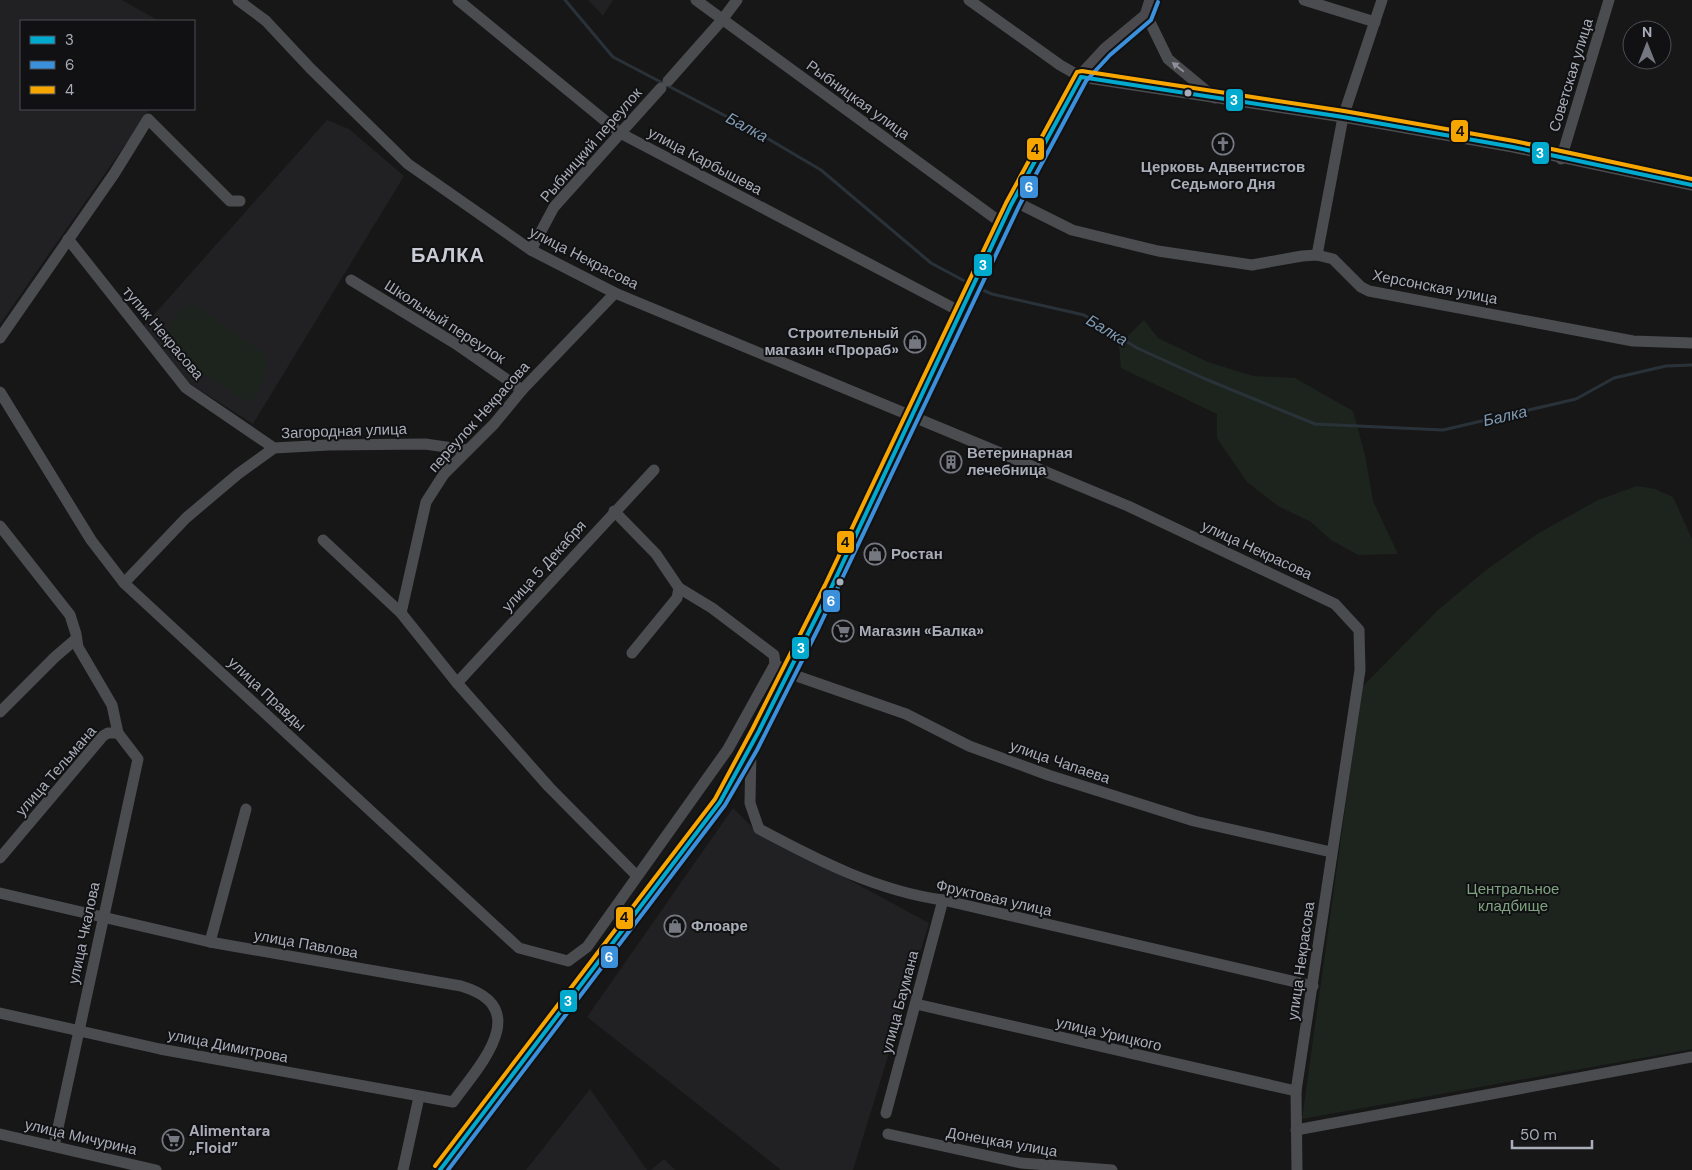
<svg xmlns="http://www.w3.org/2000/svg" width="1692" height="1170" font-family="'DM Sans',sans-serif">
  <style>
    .built { fill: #212123 }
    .green { fill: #1d241e }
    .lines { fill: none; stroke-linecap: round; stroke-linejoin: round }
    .stream { stroke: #2a3239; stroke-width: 3 }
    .minor { stroke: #4b4c50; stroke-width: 11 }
    .secondary { stroke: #4a4a4e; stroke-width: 15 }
    .bus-1-casing { stroke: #111113; stroke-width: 8 }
    .bus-2-casing { stroke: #111113; stroke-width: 8 }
    .bus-3-casing { stroke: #111113; stroke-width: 8 }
    .bus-1 { stroke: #00a9ce; stroke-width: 4 }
    .bus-2 { stroke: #3a90db; stroke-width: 4 }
    .bus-3 { stroke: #f7a600; stroke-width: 4 }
    .oneway { fill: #8c9099 }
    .bus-dot { fill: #a8adb8; stroke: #111113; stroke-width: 2 }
    .labels { text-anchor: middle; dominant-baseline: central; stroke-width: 4; stroke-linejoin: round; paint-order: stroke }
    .street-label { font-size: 15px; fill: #a8adb8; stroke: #111113 }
    .poi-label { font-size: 15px; font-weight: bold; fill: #a8adb8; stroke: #111113; text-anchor: start }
    .park-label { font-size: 15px; fill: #7fa381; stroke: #111113 }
    .water-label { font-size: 16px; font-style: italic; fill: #7f9bb3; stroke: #111113 }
    .district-label { font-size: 20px; font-weight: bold; letter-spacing: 1px; fill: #c9ccd4; stroke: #111113 }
    .line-badge { stroke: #111113; stroke-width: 2 }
    .badge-label { font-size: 14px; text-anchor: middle; font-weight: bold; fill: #fff }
    .pale-badge-label { font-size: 14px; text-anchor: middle; font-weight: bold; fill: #111 }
  </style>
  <rect width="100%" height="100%" fill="#171717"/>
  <g class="built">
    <path d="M0,0H122L159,21H21V109H150L0,324Z"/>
    <path d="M588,0H613L603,16Z"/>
    <path d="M327,120L349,129L404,176L253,424L189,383L143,327Z"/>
    <path d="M733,808L753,828L929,923L853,1170H781L587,1017Z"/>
    <path d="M590,1089L647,1170H526Z"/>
    <path d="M664,1159L675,1170H650L652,1169Z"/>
  </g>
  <g class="green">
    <path d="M192,304L264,353L267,365L256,398L247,402L169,351C164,332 174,312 192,304Z"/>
    <path d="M1144,320L1158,338L1208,362L1253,376L1295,378L1353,411L1365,455L1373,501L1398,554L1358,555L1331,540L1311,522L1278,506L1247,482L1217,438V414L1121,368L1119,345Z"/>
    <path d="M1637,486L1655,489L1673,497L1692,539V1049L1302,1119L1362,687L1438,610L1486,570L1537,534L1598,500Z"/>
  </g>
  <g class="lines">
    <g class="stream">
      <path d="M565,0L613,57L760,134L821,170L931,263L970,284"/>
      <path d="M978,288L992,294L1084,315L1137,348L1203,378L1315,424L1443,430L1576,399L1614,378L1666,366L1692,365"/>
    </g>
    <g class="minor">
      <path d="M238,0L266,21L310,68L408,164L531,250L615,293L1128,506L1335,604L1359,630L1360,670L1296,1091L1297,1170"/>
      <path d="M458,0L620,133L961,312"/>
      <path d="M696,0L1003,224"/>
      <path d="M969,0L1060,65L1081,77L1343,117L1513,147L1692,185"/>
      <path d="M1304,0L1375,22"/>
      <path d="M1147,16L1168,59L1215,98"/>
      <path d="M668,81L722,20L737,0"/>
      <path d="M1561,159L1609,0"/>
      <path d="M1014,201L1072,230L1158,251L1252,265L1302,256L1317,255L1333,259L1361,287L1369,291L1633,341L1692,343"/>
      <path d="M68,239L186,388L274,448"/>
      <path d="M531,250L554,207L661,88"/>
      <path d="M1317,255L1343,117L1382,0"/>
      <path d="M351,280L456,344L522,390"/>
      <path d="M0,338L114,174L148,119L230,201H240"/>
      <path d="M0,392L91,540L124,583L519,948L568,961L587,947L728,749L775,664L788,673L906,714L969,746L1048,775L1194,821L1331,852"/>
      <path d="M614,511L656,554L679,588L677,598L632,653"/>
      <path d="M0,526L70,615L76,634L78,647L112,705L118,733"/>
      <path d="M323,540L401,613L457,683L549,787L637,876"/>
      <path d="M124,583L186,518L238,474L274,448L329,445L425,444L467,450"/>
      <path d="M679,588L712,608L774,655L775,664"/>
      <path d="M401,613L426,502L444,474L494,424L522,390L615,293"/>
      <path d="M457,683L654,470"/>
      <path d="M0,712L55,657L76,639"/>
      <path d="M751,749L750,803L759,829C817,860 877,891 943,900L1313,986"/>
      <path d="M0,858L103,736L108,733H118"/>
      <path d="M0,893L210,942L461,986C535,1008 479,1066 453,1102L160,1049L0,1013"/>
      <path d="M210,942L246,809"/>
      <path d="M916,1004L1296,1091"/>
      <path d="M886,1113L943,900"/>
      <path d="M1296,1130L1692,1057"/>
      <path d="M0,1134L156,1170"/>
      <path d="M888,1134L1021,1163L1112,1170"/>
      <path d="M54,1146L138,759L118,733"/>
      <path d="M403,1170L419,1097"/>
    </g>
    <path class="secondary" d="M440,1170L720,802L751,747L813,624L1014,201L1081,77L1106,50L1147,16L1152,0"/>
    <g class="bus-1-casing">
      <g id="bus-1">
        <path d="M1081,77L1343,117L1513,147L1692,185"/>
        <path d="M440,1170L720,802L759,731L831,588L1011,205L1081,77"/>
      </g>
    </g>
    <g class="bus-2-casing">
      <path id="bus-2" d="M448,1170L725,805L757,750L819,627L1020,204L1086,81L1110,55L1151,20L1158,2"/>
    </g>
    <g class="bus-3-casing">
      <path id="bus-3" d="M435,1166L715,799L753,728L825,585L1006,203L1077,72L1082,71L1344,111L1514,141L1692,179"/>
    </g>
    <use href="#bus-1" class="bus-1"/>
    <use href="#bus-2" class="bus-2"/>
    <use href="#bus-3" class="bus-3"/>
  </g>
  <defs><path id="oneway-solid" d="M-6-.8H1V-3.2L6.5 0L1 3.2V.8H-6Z" transform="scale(1.25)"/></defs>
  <use class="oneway" href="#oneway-solid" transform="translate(1178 67) rotate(-141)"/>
  <defs>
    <g id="church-ring" transform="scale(1.125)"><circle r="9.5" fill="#111113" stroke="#757880" stroke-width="1.5"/><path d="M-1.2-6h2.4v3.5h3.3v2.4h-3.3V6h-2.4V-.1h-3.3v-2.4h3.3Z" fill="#757880"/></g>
    <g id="shop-ring" transform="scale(1.125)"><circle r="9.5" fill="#111113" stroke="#757880" stroke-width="1.5"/><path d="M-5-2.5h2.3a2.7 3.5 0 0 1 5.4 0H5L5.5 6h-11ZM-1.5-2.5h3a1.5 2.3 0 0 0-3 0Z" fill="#757880"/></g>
    <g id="building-ring" transform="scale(1.125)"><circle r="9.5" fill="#111113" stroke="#757880" stroke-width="1.5"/><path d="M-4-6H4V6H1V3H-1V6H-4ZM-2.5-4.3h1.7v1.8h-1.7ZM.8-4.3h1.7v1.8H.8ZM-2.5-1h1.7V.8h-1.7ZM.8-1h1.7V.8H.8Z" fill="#757880"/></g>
    <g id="supermarket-ring" transform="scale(1.125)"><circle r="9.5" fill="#111113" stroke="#757880" stroke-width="1.5"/><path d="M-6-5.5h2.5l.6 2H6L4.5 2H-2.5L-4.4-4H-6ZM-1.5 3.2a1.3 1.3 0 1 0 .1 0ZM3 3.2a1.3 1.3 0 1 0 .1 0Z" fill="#757880"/></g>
  </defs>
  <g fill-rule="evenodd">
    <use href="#church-ring" x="1223" y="144"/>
    <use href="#shop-ring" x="915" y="342"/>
    <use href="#building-ring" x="951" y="462"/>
    <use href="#shop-ring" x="875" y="554"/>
    <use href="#supermarket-ring" x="843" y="631"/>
    <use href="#shop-ring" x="675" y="926"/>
    <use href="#supermarket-ring" x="173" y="1140"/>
  </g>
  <g class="bus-dot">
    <circle cx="1188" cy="93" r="4.5"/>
    <circle cx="840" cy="582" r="4.5"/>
  </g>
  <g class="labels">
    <g class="street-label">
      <text transform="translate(1571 75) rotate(-73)">Советская улица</text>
      <text transform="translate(858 100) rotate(36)">Рыбницкая улица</text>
      <text transform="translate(591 145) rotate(-49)">Рыбницкий переулок</text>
      <text transform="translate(705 161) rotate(28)">улица Карбышева</text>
      <text transform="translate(584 258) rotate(27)">улица Некрасова</text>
      <text transform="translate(1435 287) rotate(11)">Херсонская улица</text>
      <text transform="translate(445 322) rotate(33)">Школьный переулок</text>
      <text transform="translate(163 333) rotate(50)">тупик Некрасова</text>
      <text transform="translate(479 417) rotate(-48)">переулок Некрасова</text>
      <text transform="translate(344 431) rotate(-2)">Загородная улица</text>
      <text transform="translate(1257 550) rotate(25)">улица Некрасова</text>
      <text transform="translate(544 566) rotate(-48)">улица 5 Декабря</text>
      <text transform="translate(267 694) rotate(43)">улица Правды</text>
      <text transform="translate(1060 762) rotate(19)">улица Чапаева</text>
      <text transform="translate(56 771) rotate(-49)">улица Тельмана</text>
      <text transform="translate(994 898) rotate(13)">Фруктовая улица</text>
      <text transform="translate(84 933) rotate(-78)">улица Чкалова</text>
      <text transform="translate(306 944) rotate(10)">улица Павлова</text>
      <text transform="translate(1301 961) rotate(-82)">улица Некрасова</text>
      <text transform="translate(900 1002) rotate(-75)">улица Баумана</text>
      <text transform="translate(1109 1034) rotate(13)">улица Урицкого</text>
      <text transform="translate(228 1046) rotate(11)">улица Димитрова</text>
      <text transform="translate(81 1137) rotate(13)">улица Мичурина</text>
      <text transform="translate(1002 1142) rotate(10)">Донецкая улица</text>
    </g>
    <g class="poi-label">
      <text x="1223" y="167" text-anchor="middle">Церковь Адвентистов<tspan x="1223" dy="17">Седьмого Дня</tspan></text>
      <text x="899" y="333" text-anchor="end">Строительный<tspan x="899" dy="17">магазин «Прораб»</tspan></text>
      <text x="967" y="453">Ветеринарная<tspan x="967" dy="17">лечебница</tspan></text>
      <text x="891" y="554">Ростан</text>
      <text x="859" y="631">Магазин «Балка»</text>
      <text x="691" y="926">Флоаре</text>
      <text x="189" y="1131">Alimentara<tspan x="189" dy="17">„Floid”</tspan></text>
    </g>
    <g class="park-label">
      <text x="1513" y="889">Центральное<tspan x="1513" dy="17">кладбище</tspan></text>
    </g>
    <g class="water-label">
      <text transform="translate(747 127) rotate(28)">Балка</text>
      <text transform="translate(1107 330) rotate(31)">Балка</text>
      <text transform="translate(1505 416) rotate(-13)">Балка</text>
    </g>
    <g class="district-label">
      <text x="448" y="255">БАЛКА</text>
    </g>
  </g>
  <g class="line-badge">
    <rect x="1225" y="88" width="19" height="24" rx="5" fill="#00a9ce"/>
    <rect x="1450" y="119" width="19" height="24" rx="5" fill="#f7a600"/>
    <rect x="1026" y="137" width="19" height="24" rx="5" fill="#f7a600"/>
    <rect x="1531" y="141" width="19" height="24" rx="5" fill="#00a9ce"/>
    <rect x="1019" y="175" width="20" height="24" rx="5" fill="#3a90db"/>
    <rect x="973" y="253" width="20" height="24" rx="5" fill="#00a9ce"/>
    <rect x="836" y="530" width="19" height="24" rx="5" fill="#f7a600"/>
    <rect x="822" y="589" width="19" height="24" rx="5" fill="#3a90db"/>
    <rect x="791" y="636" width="19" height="24" rx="5" fill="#00a9ce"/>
    <rect x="615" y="906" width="19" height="24" rx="5" fill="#f7a600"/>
    <rect x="600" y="945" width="19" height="24" rx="5" fill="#3a90db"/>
    <rect x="559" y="989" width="19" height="24" rx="5" fill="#00a9ce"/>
  </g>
  <g class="badge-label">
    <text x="1234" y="105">3</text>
    <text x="1540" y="158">3</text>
    <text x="1029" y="192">6</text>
    <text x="983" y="270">3</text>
    <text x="831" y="606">6</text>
    <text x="801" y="653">3</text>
    <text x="609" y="962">6</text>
    <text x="568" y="1006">3</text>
  </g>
  <g class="pale-badge-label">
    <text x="1460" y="136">4</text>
    <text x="1035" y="154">4</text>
    <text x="845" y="547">4</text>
    <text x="624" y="922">4</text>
  </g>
  <rect x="20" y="20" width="175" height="90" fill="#111113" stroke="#4d4f55"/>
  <rect x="30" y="36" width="25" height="8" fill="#00a9ce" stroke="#4d4f55"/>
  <text x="65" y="45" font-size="15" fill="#a8adb8">3</text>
  <rect x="30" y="61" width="25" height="8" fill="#3a90db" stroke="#4d4f55"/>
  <text x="65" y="70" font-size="15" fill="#a8adb8">6</text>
  <rect x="30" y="86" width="25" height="8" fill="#f7a600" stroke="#4d4f55"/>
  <text x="65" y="95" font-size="15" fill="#a8adb8">4</text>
  <g transform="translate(1647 45)"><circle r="24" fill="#111113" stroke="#4d4f55"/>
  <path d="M0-4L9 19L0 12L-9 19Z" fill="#757880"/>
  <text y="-8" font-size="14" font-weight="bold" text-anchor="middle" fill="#a8adb8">N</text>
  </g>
  <path d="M1512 1140v8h80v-8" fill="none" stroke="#a8adb8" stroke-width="2.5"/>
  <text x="1520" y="1140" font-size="15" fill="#a8adb8" stroke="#111113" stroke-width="4" paint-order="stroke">50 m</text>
</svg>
